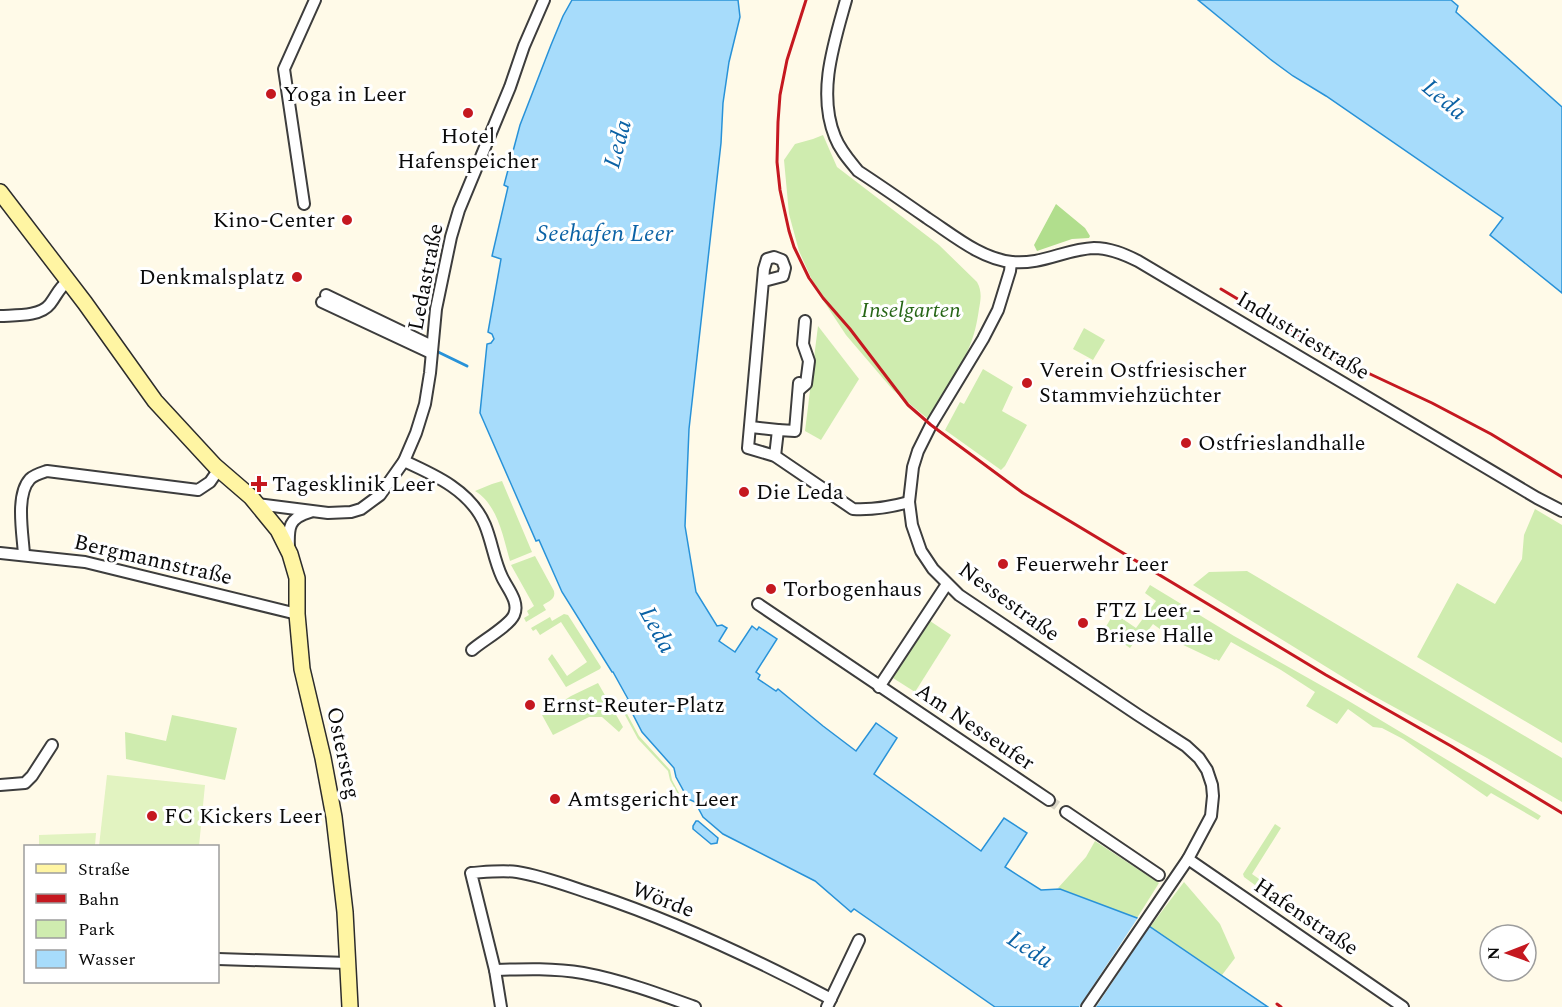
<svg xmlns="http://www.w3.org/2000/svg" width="1562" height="1007" font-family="Spectral,serif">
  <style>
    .green { fill: #cfecaf }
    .forest { fill: #b1de8d }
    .pitch { fill: #e2f3c1 }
    .water { fill: #a7dcfb; stroke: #2892d8; stroke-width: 1.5 }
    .pier { fill: #fffae8 }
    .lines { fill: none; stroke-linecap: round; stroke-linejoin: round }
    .stream { stroke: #2892d8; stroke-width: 3 }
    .minor-tunnel { stroke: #dad6c7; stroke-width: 10; stroke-dasharray: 10 5; stroke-linecap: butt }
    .minor-casing { stroke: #3d3d3d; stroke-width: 14 }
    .secondary-casing { stroke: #2c2c2c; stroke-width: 18 }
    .minor { stroke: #fff; stroke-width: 10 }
    .secondary { stroke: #fff5a3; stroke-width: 15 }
    .rail { stroke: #c51820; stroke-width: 3 }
    .poi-dot { fill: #c51820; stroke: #fff; stroke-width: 2 }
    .labels { text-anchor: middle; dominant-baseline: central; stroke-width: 6; stroke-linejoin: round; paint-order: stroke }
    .poi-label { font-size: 22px; fill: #0a0a0a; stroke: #fff; text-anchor: start }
    .street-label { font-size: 22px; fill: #0a0a0a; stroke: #fff }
    .park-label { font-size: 22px; font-style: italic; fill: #276617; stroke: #fff }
    .water-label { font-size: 24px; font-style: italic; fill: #0b62a5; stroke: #fff }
  </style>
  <rect width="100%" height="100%" fill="#fffae8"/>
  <g class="green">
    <path d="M823,135L837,167L939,245L977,282C982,291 981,299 979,309C977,323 974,337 968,350C958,374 942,396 928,419L893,390L846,335L817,291L799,251L789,214L784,160L795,144L813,139Z"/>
    <path d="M818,326L859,379L821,440L805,431Z"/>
    <path d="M1084,328L1105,340L1093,360L1073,349Z"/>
    <path d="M983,369L1013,387L1002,411L1027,425L1005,466L1001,470L945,430L960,402L964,404Z"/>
    <path d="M502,481L532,552L510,561C503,537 498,505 475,491L492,484Z"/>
    <path d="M1535,509L1562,525V743L1417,657L1457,583L1495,604L1522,559L1524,535Z"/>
    <path d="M535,556L554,591C556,599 549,601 543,605L546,610L526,622L524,618L529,615L527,611L534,606L511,565Z"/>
    <path d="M1247,571L1562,758V802L1487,758L1372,695L1193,585L1209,572Z"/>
    <path d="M1150,585L1234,636L1347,700L1541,816L1538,820L1491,793L1487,797L1403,739L1382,728L1373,727L1348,709L1337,724L1306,706L1315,692L1281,670L1231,642L1219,661L1216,659L1215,660L1179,643L1153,624L1140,641L1136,640L1130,648L1104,630L1114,613L1136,628L1156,601L1145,593Z"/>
    <path d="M564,614L568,615L601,667L600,669L566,687L548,659L552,654L567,676L587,662L561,622L540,635L536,629L533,631L531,628L550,617L552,621Z"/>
    <path d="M930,621L951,635L915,692L893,678Z"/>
    <path d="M598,683L623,727L619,732L602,717H589L553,735L542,715L571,696Z"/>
    <path d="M620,701L639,736L670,770L672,780L679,793L678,794L670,780L668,771L638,739L618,702Z"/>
    <path d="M172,715L237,728L225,780L126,759L125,732L166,741Z"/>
    <path d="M1275,824L1281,828L1252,874L1312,916L1307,923L1244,877L1243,874Z"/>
    <path d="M1095,841L1159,883L1137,918L1058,888L1086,857Z"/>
    <path d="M1184,882L1220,924L1235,958L1222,975L1150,927Z"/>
  </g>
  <path class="forest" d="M1056,204L1085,228L1090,236L1089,238L1072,239L1037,251L1034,245Z"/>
  <g class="pitch">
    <path d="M107,775L205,785L199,846H99Z"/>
    <path d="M96,833L95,846H39V835Z"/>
  </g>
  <g class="water">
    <path d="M572,0H738L740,17L729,62L723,103L721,143L689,429L685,526L696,592L717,626L722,625L727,628L719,641L735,652L752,626L757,630L759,627L777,639L756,672L760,675L758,679L776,691L778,689L823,726L856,751L876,723L897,738L874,774L981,851L1004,818L1027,833L1005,867L1041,890L1060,889L1137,918L1268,1007H995L854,909L851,912L815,881L723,834L703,817L695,802L688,799L676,777L674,768L642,732L626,701L628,699L613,672H612L562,592L539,540L536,541L480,413L487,344L491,343L494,339L492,334L488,332L501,259L492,256L508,187L504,185L520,125L551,45L563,16Z"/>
    <path d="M1198,0H1451L1458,6L1456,12L1562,107V293L1490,235L1503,218L1326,96L1293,76L1270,59Z"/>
    <path d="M696,821H698L718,838L717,843L711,844L693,829V826Z"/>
  </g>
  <path class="pier" d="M1139,916L1151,924L1096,1007H1079Z"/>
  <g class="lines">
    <path class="stream" d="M434,350L467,366"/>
    <path class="minor-tunnel" d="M1049,800L1066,812"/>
    <g class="minor-casing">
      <g id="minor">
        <path d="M846,0C834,43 817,93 835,137C840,150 849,160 858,171C881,186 904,202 927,218C953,235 981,259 1012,262C1041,265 1066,249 1094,248C1110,248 1124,254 1138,261L1537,498L1562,511"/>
        <path d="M304,204L284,69L315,0"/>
        <path d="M1011,262L1010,271L998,310L983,339L931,425L918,451L913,467L909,502L912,525L921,551L933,569L959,595L1138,715L1186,746L1199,758L1207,770L1212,785L1213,796L1211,816L1188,859L1087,1007"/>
        <path d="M764,281L783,276L785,268L782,260L774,257L767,259L764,269L748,448L775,456L853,509C872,510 891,507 909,502"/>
        <path d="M326,295L432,346"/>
        <path d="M322,302L431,353"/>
        <path d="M0,316C15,315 40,317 50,304C57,295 58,289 68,281"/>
        <path d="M799,390L806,384L809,361L803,344L805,321"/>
        <path d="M751,427L778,430L775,456"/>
        <path d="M778,430L795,431L799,383"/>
        <path d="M404,461C435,475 471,491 485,525C492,542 494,560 502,577C507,588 520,602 514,615C509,626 482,641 472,650"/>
        <path d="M257,504L328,513L351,512L361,509L380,495L404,461L416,433L425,404L430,373L436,309L451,237L459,210L510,87L524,46L544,0"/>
        <path d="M289,548C288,527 289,518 310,512"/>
        <path d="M0,553L85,562L297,614"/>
        <path d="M24,555C23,535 15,495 30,479C34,475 41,473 47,471L198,490L210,482L219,469"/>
        <path d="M758,604L1049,800"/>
        <path d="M879,687L947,584"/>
        <path d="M0,785L25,783L32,776L52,745"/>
        <path d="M1066,812L1159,875"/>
        <path d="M1188,859L1403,1007"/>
        <path d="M218,959L348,963"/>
        <path d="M495,970C525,969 554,968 583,973C621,980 659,994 695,1007"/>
        <path d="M501,1007L495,970L471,873C486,872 502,870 517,872C543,876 571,887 596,895C677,922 755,959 831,999"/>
        <path d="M827,1007L859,940"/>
      </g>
    </g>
    <g class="secondary-casing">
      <path id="secondary" d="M0,192L85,303L155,401L215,466L251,497L278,530L290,554L297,578V614L302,669L323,758L334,817L345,912L350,1007"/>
    </g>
    <use href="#minor" class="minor"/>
    <use href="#secondary" class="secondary"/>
    <g class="rail">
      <path d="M806,0L787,60L780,95L778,122L777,162L780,190L789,231L794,247L809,278L823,298L850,329L908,405L931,425L1023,493L1326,675L1451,746L1562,813"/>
      <path d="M1221,289L1338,359L1432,403L1491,434L1562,477"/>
      <path d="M1277,1004L1281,1007"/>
    </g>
  </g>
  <g class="poi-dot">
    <circle cx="271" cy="94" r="6"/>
    <circle cx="468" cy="113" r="6"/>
    <circle cx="347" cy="220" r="6"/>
    <circle cx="297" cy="277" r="6"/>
    <circle cx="1027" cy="383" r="6"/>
    <circle cx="1186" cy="443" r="6"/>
    <path d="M256 475h6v6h6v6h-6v6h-6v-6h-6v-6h6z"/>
    <circle cx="744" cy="492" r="6"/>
    <circle cx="1003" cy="564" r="6"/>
    <circle cx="771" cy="589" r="6"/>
    <circle cx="1083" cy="623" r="6"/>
    <circle cx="530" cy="705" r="6"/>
    <circle cx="555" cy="799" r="6"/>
    <circle cx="152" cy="816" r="6"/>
  </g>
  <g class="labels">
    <g class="poi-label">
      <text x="283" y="94">Yoga in Leer</text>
      <text x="468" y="136" text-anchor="middle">Hotel<tspan x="468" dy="25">Hafenspeicher</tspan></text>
      <text x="335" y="220" text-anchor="end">Kino-Center</text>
      <text x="285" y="277" text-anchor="end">Denkmalsplatz</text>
      <text x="1039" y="370">Verein Ostfriesischer<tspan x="1039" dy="25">Stammviehzüchter</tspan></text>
      <text x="1198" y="443">Ostfrieslandhalle</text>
      <text x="272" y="484">Tagesklinik Leer</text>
      <text x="756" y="492">Die Leda</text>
      <text x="1015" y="564">Feuerwehr Leer</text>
      <text x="783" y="589">Torbogenhaus</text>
      <text x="1095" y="610">FTZ Leer -<tspan x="1095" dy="25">Briese Halle</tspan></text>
      <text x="542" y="705">Ernst-Reuter-Platz</text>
      <text x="567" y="799">Amtsgericht Leer</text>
      <text x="164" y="816">FC Kickers Leer</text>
    </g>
    <g class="street-label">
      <text transform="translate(426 277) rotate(-79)">Ledastraße</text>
      <text transform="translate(1303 336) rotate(31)">Industriestraße</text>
      <text transform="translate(153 560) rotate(13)">Bergmannstraße</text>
      <text transform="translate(1009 602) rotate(36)">Nessestraße</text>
      <text transform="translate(975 727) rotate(34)">Am Nesseufer</text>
      <text transform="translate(343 753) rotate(78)">Ostersteg</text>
      <text transform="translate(663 900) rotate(21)">Wörde</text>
      <text transform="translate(1306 917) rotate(34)">Hafenstraße</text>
    </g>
    <g class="park-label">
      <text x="911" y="310">Inselgarten</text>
    </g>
    <g class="water-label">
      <text transform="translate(1444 100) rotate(40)">Leda</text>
      <text transform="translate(618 144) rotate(-75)">Leda</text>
      <text x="605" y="234">Seehafen Leer</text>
      <text transform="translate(657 630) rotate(61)">Leda</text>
      <text transform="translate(1030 950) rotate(33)">Leda</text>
    </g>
  </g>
  <rect x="24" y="845" width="195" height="138" fill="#ffffff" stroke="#9d9d9d" stroke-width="1.5"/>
  <rect x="36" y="864" width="30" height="9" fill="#fff5a3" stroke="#9d9d9d" stroke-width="1.5"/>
  <text x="78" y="875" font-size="18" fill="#0a0a0a">Straße</text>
  <rect x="36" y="894" width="30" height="9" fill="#c51820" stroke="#9d9d9d" stroke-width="1.5"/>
  <text x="78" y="905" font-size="18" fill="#0a0a0a">Bahn</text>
  <rect x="36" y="920" width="30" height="18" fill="#cfecaf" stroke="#9d9d9d" stroke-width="1.5"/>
  <text x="78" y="935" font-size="18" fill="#0a0a0a">Park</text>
  <rect x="36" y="950" width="30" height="18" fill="#a7dcfb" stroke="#9d9d9d" stroke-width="1.5"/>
  <text x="78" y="965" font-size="18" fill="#0a0a0a">Wasser</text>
  <g transform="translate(1508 953) rotate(269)"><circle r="28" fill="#ffffff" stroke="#9d9d9d" stroke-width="1.5"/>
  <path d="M0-4.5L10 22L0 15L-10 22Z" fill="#c51820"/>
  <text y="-9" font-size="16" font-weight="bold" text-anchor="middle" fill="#0a0a0a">N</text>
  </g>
</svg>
